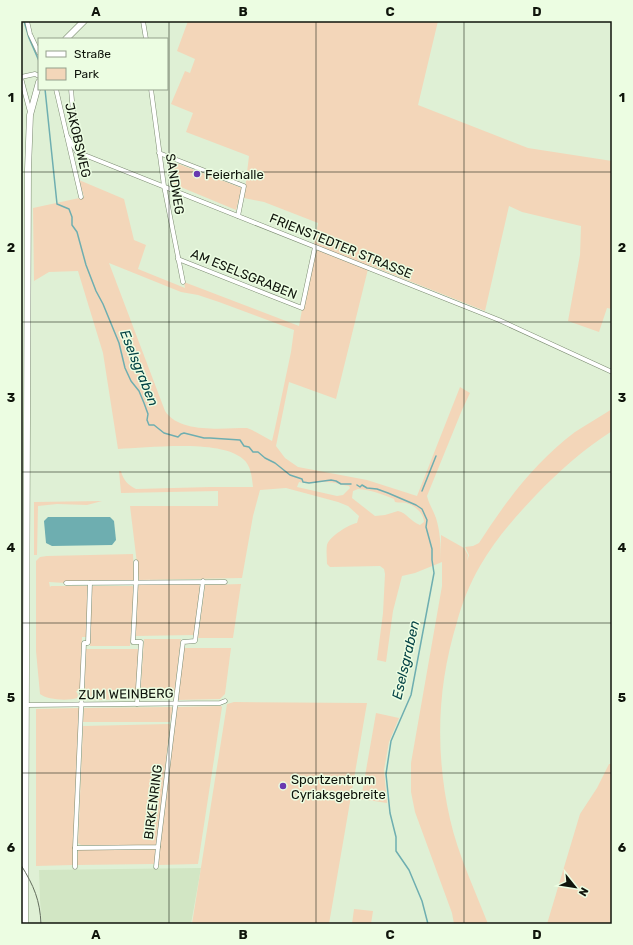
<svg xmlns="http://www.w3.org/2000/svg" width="633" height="945" font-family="Rubik,sans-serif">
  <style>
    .built { fill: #d2e6c4 }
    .green { fill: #f3d6b9; fill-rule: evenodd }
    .water { fill: #6eaeb0 }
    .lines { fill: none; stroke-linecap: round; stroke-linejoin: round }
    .stream { stroke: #6eaeb0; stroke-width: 1.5 }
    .street-casing { stroke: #7b8a71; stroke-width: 5 }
    .secondary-casing { stroke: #7b8a71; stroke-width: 7 }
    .street { stroke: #fff; stroke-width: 4 }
    .secondary { stroke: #fff; stroke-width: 6 }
    .tram { stroke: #636d5d; stroke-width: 1 }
    .grid { fill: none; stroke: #10150c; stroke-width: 1; stroke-opacity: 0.55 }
    .poi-dot { fill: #6839b0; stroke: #ecfde2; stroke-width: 1.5 }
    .labels { text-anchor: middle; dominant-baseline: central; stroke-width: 3; stroke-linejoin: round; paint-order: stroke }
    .street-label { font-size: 13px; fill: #10150c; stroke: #ecfde2 }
    .poi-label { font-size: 13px; fill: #10150c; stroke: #ecfde2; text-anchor: start }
    .water-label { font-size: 14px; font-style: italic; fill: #054446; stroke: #ecfde2 }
    .neatline { fill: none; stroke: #10150c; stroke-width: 1.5 }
    .grid-label { font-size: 13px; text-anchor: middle; font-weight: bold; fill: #10150c }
  </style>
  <rect width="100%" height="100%" fill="#dff0d5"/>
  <path class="built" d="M201,868L191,924H42L40,900L39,870Z"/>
  <g class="green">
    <path d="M188,21H438L418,105L528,148L612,161V309L607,308L599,332L568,321L580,255L581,226L522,212L509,206L485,311L369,265L336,399L289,382L276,446L285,458L298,467L367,480L417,496L460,387L470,393L462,410L427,496C429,504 433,510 436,518C440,531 441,546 441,560V535L464,548L468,555L467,561L469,555L465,547L473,546L479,543C506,501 535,462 575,432C587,424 600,417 612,409V431C584,449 559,471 536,495C515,517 495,540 480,566C470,583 462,603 457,622C437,687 435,752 450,819C458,855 475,890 488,924H454L452,913L415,812L411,792V763L442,586V562L415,573L402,576L393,611L386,662L377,660L383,613L385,574L384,569L380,566L330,567L327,564C327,558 326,551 327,545C329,537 349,524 357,523L359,516L348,506L338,502L286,488L260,490L253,516L242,578L139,580L130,506H218V491L121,493L119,471H121C123,480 128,485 136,489L211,487H253C252,478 251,465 243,459C220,439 148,448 118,449L103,353L78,271L49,272L34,281L33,208L84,197L79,180L124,199L134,240L146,245L138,269L185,288L184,282L299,326L318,223L264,202L244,198L249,156L186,132L193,113L171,104L185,71L190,73L195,59L177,51ZM109,263L181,292L198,295L219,302L294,330L291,352L275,428L272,441L252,430L247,428C224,428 180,434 165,411ZM299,482C311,485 315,481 327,482C335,482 341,485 349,486L350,488L343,495L337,496L297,487ZM358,489C371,490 382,494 394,499L395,502C399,503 402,502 406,503C414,505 424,513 424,522L420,525C411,522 407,513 398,511L385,515L375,516L352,498L353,491Z"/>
    <path d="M168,160L242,188L236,210L171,183Z"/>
    <path d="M102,501L87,505L57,504L38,506L37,555H34V502Z"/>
    <path d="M133,554L134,580L65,581V583L49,582L50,587L51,586H88L86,637H82L80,691H76L78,695L77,698C68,701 47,700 40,694L36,651V561L40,557L47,556Z"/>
    <path d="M199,584L200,587L194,635L135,636L138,587L139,585Z"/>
    <path d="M241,584L233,638H198L205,585Z"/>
    <path d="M93,586H132L134,587L130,646H90L92,588Z"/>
    <path d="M144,639H181L174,698L140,699Z"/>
    <path d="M184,648H231L225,694L220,699L178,700Z"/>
    <path d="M86,649H139L136,699L84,700Z"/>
    <path d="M234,702L367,703L329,924H192L227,704Z"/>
    <path d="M221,706L222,707L198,864L158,865L177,707Z"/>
    <path d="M171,707L173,708L170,722H83L84,708Z"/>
    <path d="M80,708L73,865L36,866V709Z"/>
    <path d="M376,713L399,718L389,742L384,770L387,803L361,799Z"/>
    <path d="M169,724L170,725L157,843L155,845H81L78,843L83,726Z"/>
    <path d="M609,764H612V924H547L580,814L597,788Z"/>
    <path d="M80,849H155L156,851L155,864L77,865L78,851Z"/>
    <path d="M354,909L373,911L371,924H352Z"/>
  </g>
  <path class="water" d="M48,517H110L114,521L116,540L112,545L52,546L46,543L44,521Z"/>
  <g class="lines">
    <g class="stream">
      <path d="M24,21L29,38L39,61"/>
      <path d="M45,89L57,204L69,209L72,217V225L77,232L86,265L96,291L103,304L119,343L125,368L131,381L139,391L144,403L148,414L147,420L149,425H154L164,433L178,437L181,434L184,433L204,438H210L240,440L244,446L249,447L253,452H258L265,458L275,463L290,475L302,479L303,482L309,483L331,480L336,481L341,484H351"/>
      <path d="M357,485L360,487L362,485L367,488L377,489L388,493L416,505L422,509L427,520L426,527L432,549V560L434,573L411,695L391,741L386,774L390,813L396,837V851L409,870L422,901L428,924"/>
      <path d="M422,491L436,456"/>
    </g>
    <g class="street-casing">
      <g id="street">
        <path d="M27,21L30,34L39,53"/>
        <path d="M143,21L146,39"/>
        <path d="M21,77L35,74L39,76"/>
        <path d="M21,78L30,112"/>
        <path d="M56,89L81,197"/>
        <path d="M71,89L76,148"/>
        <path d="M151,89L164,186L183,282"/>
        <path d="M67,136L77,152L499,320L612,372"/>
        <path d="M159,153L244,186L238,216"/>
        <path d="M178,259L302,308L315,247"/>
        <path d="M136,562V582L133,642H141L137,704"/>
        <path d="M66,583L225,582"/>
        <path d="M90,583L88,643H84L75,848L158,847L183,642L195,641L203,581"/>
        <path d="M27,705L220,703L225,701"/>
        <path d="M75,867V848"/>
        <path d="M156,867L158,847"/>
      </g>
    </g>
    <g class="secondary-casing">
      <g id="secondary">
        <path d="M66,39L84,21"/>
        <path d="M25,924L28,169L30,115L39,82"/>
      </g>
    </g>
    <use href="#street" class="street"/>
    <use href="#secondary" class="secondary"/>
    <path class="tram" d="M21,865C34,886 40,900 41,924"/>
  </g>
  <path class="grid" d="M169,21V924M316,21V924M464,21V924M21,172H612M21,322H612M21,472H612M21,623H612M21,773H612"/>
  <g class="poi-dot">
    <circle cx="197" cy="174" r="4"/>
    <circle cx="283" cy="786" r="4"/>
  </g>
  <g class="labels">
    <g class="street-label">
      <text transform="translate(78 140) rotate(77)">JAKOBSWEG</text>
      <text transform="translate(175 184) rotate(81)">SANDWEG</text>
      <text transform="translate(341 246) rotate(22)">FRIENSTEDTER STRASSE</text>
      <text transform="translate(244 274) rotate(22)">AM ESELSGRABEN</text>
      <text transform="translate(126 694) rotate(-1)">ZUM WEINBERG</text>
      <text transform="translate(153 802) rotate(-83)">BIRKENRING</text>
    </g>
    <g class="poi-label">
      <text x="205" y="174">Feierhalle</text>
      <text x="291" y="779">Sportzentrum<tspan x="291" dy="15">Cyriaksgebreite</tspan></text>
    </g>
    <g class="water-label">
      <text transform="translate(139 368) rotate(68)">Eselsgraben</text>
      <text transform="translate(406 660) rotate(-77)">Eselsgraben</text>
    </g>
  </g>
  <rect width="633" height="945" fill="none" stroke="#ecfde2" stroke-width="44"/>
  <rect x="38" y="38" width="130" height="52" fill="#ecfde2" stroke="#94a08c"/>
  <rect x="46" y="51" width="20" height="6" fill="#ffffff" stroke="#94a08c"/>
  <text x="74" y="58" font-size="12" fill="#10150c">Straße</text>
  <rect x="46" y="68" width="20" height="12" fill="#f3d6b9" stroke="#94a08c"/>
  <text x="74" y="78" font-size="12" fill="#10150c">Park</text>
  <g transform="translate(575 887) rotate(120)" stroke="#ecfde2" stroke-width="3" paint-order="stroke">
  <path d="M0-3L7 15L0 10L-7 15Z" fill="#10150c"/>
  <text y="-6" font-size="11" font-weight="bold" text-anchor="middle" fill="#10150c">N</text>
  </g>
  <rect x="22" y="22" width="589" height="901" class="neatline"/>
  <g class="grid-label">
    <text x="96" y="16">A</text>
    <text x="243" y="16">B</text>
    <text x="390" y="16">C</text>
    <text x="537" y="16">D</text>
    <text x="11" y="102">1</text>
    <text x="622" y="102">1</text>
    <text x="11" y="252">2</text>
    <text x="622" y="252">2</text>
    <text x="11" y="402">3</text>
    <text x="622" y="402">3</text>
    <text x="11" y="552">4</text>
    <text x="622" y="552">4</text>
    <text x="11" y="702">5</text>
    <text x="622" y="702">5</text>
    <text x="11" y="852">6</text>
    <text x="622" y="852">6</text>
    <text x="96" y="939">A</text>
    <text x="243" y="939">B</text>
    <text x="390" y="939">C</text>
    <text x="537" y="939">D</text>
  </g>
</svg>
